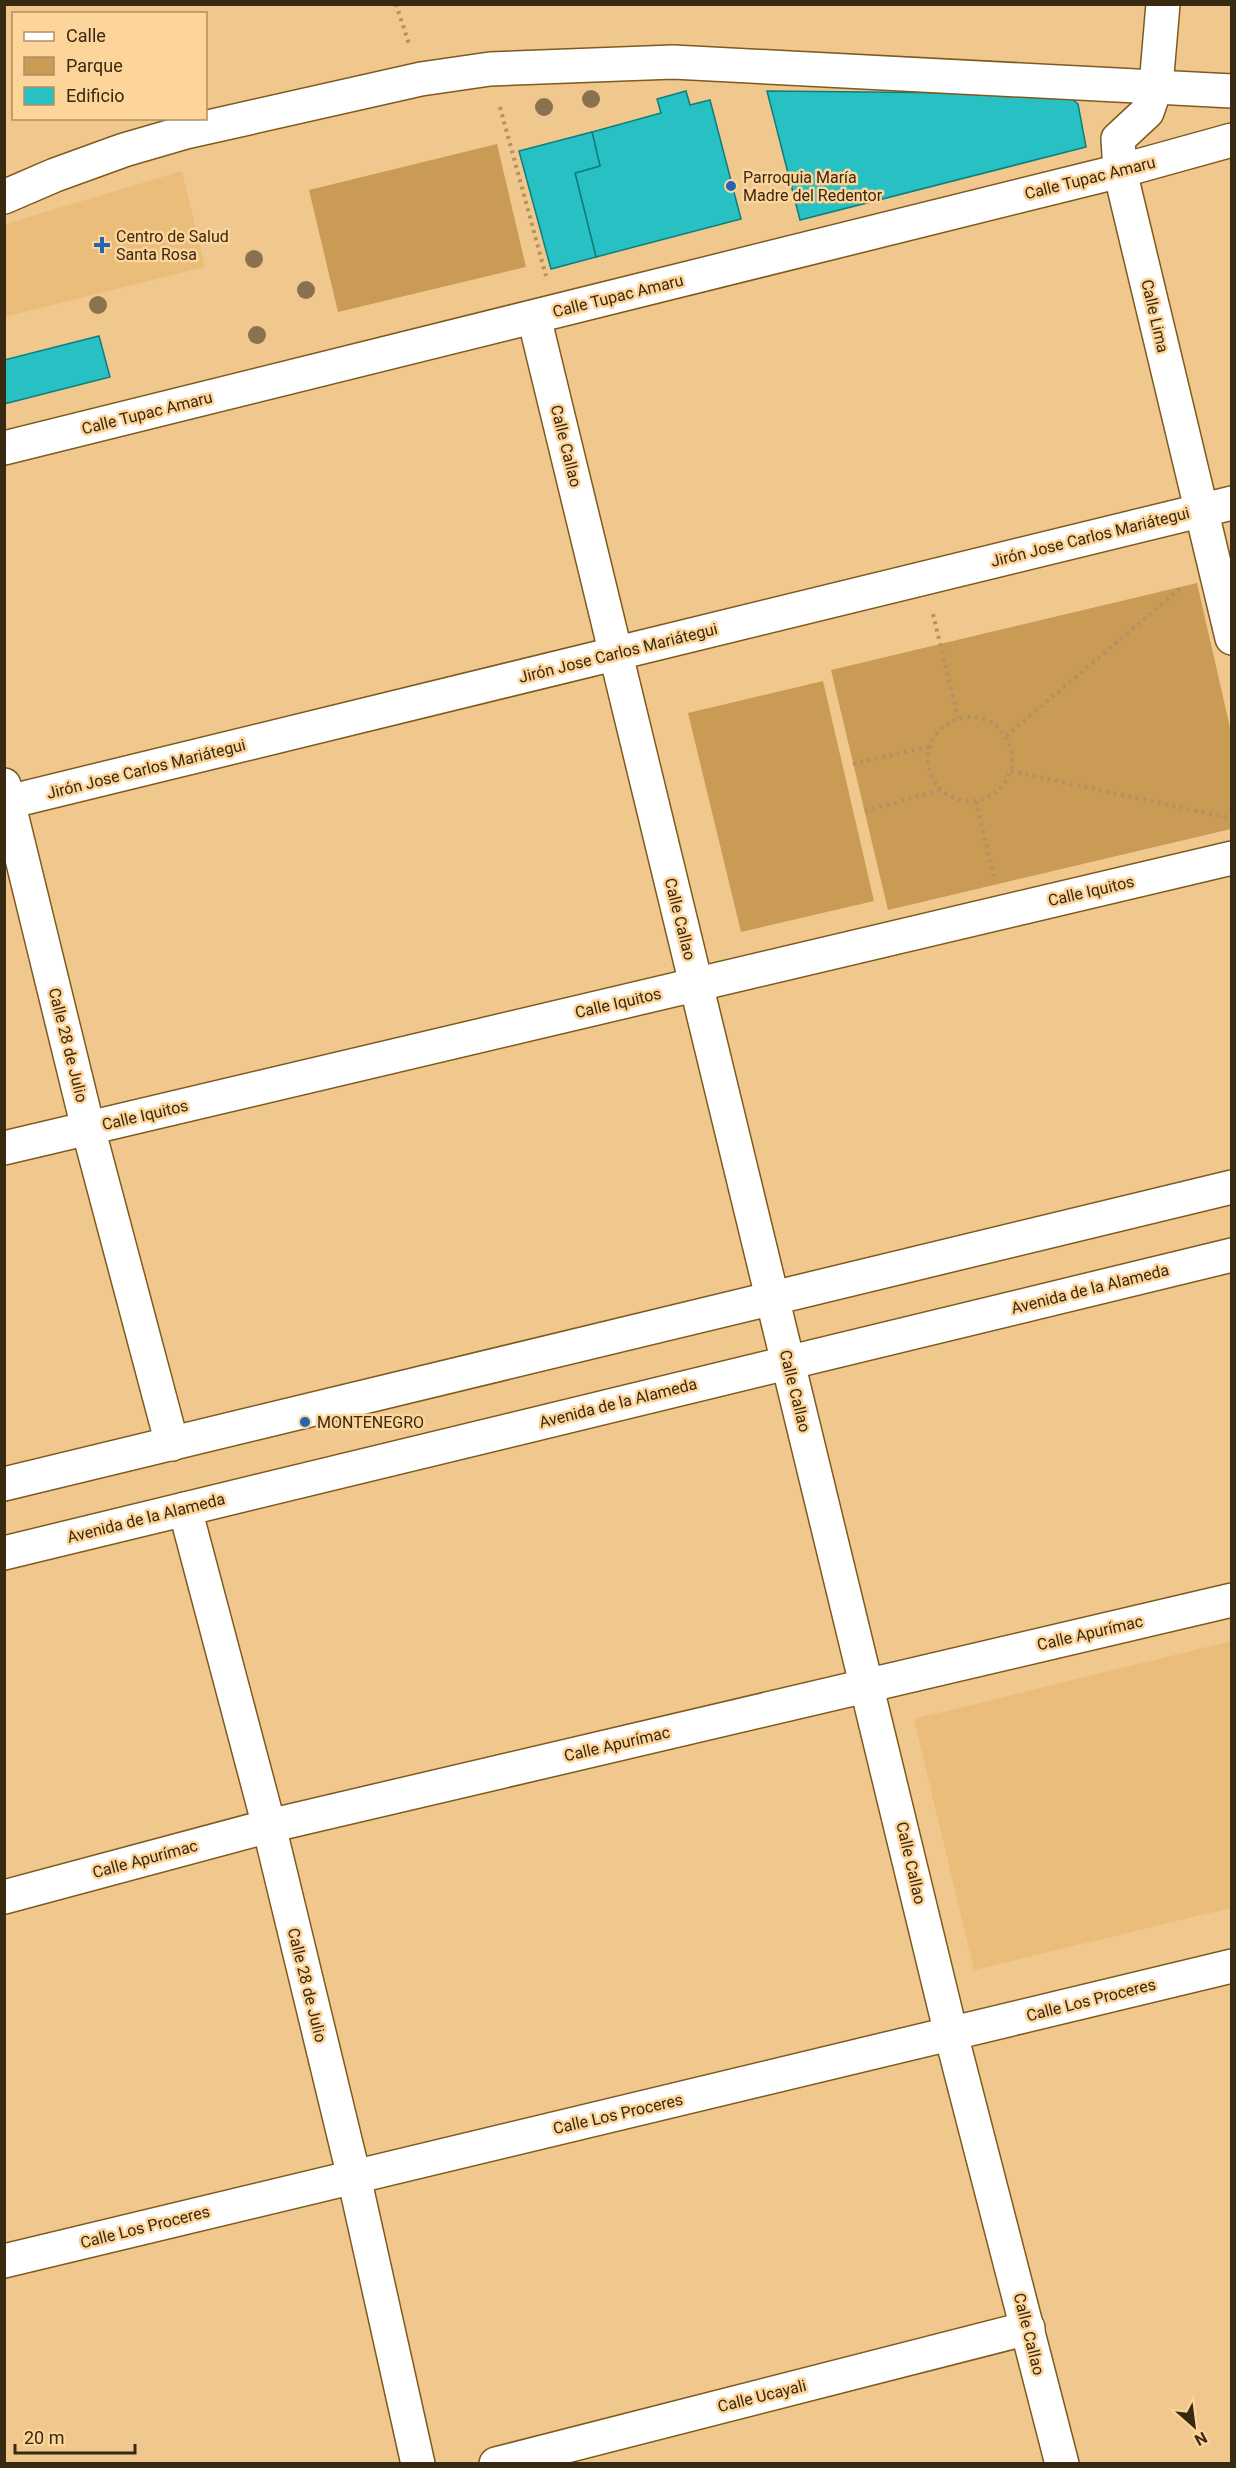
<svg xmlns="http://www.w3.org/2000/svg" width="1236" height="2468" font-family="Roboto,sans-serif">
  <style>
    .built { fill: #eabd7b }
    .green { fill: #ca9b55 }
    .building { fill: #28c1c3; stroke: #0f7d7e; stroke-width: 1.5 }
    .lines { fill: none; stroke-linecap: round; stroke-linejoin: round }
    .minor-casing { stroke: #7e5a1e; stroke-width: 36 }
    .path { stroke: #b29263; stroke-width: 4; stroke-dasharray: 3 4.5; stroke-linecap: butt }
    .minor { stroke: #fff; stroke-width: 33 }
    .tree { fill: #8b724e }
    .poi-dot { fill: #2364b5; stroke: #fdd499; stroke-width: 2 }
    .labels { text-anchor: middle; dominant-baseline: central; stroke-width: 5; stroke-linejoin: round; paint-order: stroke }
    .poi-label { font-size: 16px; fill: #382911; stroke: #fdd499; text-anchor: start }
    .street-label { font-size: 16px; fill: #382911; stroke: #fdd499 }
  </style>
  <rect width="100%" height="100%" fill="#f0c78d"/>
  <g class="built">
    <path d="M182,171L205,267L5,317V224Z"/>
    <path d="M1231,1641V1908L974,1970L914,1719Z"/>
  </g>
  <g class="green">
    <path d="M497,144L526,267L338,312L309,190Z"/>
    <path d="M1197,583L1231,732V829L888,910L831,670Z"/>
    <path d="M823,681L874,901L741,932L688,713Z"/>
  </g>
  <g class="building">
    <path d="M686,91L690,105L710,100L741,219L596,257L575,173L600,166L592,132L661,113L657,99Z"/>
    <path d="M767,91L1066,94L1078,104L1086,147L800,220Z"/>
    <path d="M592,132L600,166L575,173L596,257L551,269L519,151Z"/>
    <path d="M99,336L110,377L4,404V360Z"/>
  </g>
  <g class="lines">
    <g class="minor-casing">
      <g id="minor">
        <path d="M1163,4L1156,86L1147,112L1118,139L1120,171L1232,638"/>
        <path d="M4,197L55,175L124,150L186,132L421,79L490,69L673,62L1232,91"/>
        <path d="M534,317L951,2034L1062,2464"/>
        <path d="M4,448L1120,171L1232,140"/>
        <path d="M4,785L88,1128L172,1444"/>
        <path d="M4,803L1232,503"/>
        <path d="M4,1148L1232,858"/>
        <path d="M4,1484L1232,1187"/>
        <path d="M185,1509L269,1826L354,2177L418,2464"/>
        <path d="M4,1553L1232,1255"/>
        <path d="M4,1897L269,1826L1232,1600"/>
        <path d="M4,2261L1232,1966"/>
        <path d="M496,2464L1028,2328"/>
      </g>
    </g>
    <g class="path">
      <path d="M396,4L409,44"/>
      <path d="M500,107L546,276"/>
      <path d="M933,614L958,718"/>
      <circle cx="970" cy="759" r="42"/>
      <path d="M1006,736L1182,587"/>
      <path d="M853,764L930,746"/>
      <path d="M1011,771L1230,818"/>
      <path d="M976,801L994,876"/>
      <path d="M865,811L941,790"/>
    </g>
    <use href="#minor" class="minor"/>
  </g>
  <g class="tree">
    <circle cx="591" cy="99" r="9"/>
    <circle cx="544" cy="107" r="9"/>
    <circle cx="254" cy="259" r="9"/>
    <circle cx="306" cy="290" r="9"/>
    <circle cx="98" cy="305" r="9"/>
    <circle cx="257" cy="335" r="9"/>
  </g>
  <g class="poi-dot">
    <circle cx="731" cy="186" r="6"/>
    <path d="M99 236h6v6h6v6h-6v6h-6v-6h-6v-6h6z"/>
    <circle cx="305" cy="1422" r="6"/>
  </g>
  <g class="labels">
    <g class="poi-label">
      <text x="743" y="177">Parroquia María<tspan x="743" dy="18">Madre del Redentor</tspan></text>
      <text x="116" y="236">Centro de Salud<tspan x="116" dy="18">Santa Rosa</tspan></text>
      <text x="317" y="1422">MONTENEGRO</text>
    </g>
    <g class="street-label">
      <text transform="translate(1090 178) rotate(-14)">Calle Tupac Amaru</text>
      <text transform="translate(618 296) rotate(-14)">Calle Tupac Amaru</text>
      <text transform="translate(1155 316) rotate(77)">Calle Lima</text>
      <text transform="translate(147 413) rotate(-14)">Calle Tupac Amaru</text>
      <text transform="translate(566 446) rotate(76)">Calle Callao</text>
      <text transform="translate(1090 537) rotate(-14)">Jirón Jose Carlos Mariátegui</text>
      <text transform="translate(618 653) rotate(-14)">Jirón Jose Carlos Mariátegui</text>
      <text transform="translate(146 769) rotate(-14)">Jirón Jose Carlos Mariátegui</text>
      <text transform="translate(1091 891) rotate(-13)">Calle Iquitos</text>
      <text transform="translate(680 919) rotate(76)">Calle Callao</text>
      <text transform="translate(618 1003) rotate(-13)">Calle Iquitos</text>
      <text transform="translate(68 1045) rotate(76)">Calle 28 de Julio</text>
      <text transform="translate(145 1115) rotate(-13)">Calle Iquitos</text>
      <text transform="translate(1090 1289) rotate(-14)">Avenida de la Alameda</text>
      <text transform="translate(795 1391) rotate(76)">Calle Callao</text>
      <text transform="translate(618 1403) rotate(-14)">Avenida de la Alameda</text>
      <text transform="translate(146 1518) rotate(-14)">Avenida de la Alameda</text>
      <text transform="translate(1090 1633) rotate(-13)">Calle Apurímac</text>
      <text transform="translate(617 1744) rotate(-13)">Calle Apurímac</text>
      <text transform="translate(145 1859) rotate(-15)">Calle Apurímac</text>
      <text transform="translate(911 1863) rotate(77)">Calle Callao</text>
      <text transform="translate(307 1985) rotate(76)">Calle 28 de Julio</text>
      <text transform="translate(1091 2000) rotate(-14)">Calle Los Proceres</text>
      <text transform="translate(618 2114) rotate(-13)">Calle Los Proceres</text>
      <text transform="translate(145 2227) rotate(-14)">Calle Los Proceres</text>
      <text transform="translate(1029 2334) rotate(76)">Calle Callao</text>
      <text transform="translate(762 2396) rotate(-14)">Calle Ucayali</text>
    </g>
  </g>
  <rect width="1236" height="2468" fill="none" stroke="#382911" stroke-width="12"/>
  <rect x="12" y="12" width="195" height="108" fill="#fdd499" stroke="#ae9063" stroke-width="1.5"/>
  <rect x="24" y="32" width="30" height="9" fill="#ffffff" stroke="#ae9063" stroke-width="1.5"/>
  <text x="66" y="42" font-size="18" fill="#382911">Calle</text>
  <rect x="24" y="57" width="30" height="18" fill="#ca9b55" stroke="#ae9063" stroke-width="1.5"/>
  <text x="66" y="72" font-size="18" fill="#382911">Parque</text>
  <rect x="24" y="87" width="30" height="18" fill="#28c1c3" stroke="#ae9063" stroke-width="1.5"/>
  <text x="66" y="102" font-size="18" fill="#382911">Edificio</text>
  <g transform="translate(1194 2426) rotate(152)" stroke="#fdd499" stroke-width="4.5" paint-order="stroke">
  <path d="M0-4.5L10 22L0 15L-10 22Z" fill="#382911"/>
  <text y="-9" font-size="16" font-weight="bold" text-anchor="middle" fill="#382911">N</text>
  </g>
  <path d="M15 2444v9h120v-9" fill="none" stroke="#382911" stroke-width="3"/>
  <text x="24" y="2444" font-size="18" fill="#382911" stroke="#fdd499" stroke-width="4.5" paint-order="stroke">20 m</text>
</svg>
